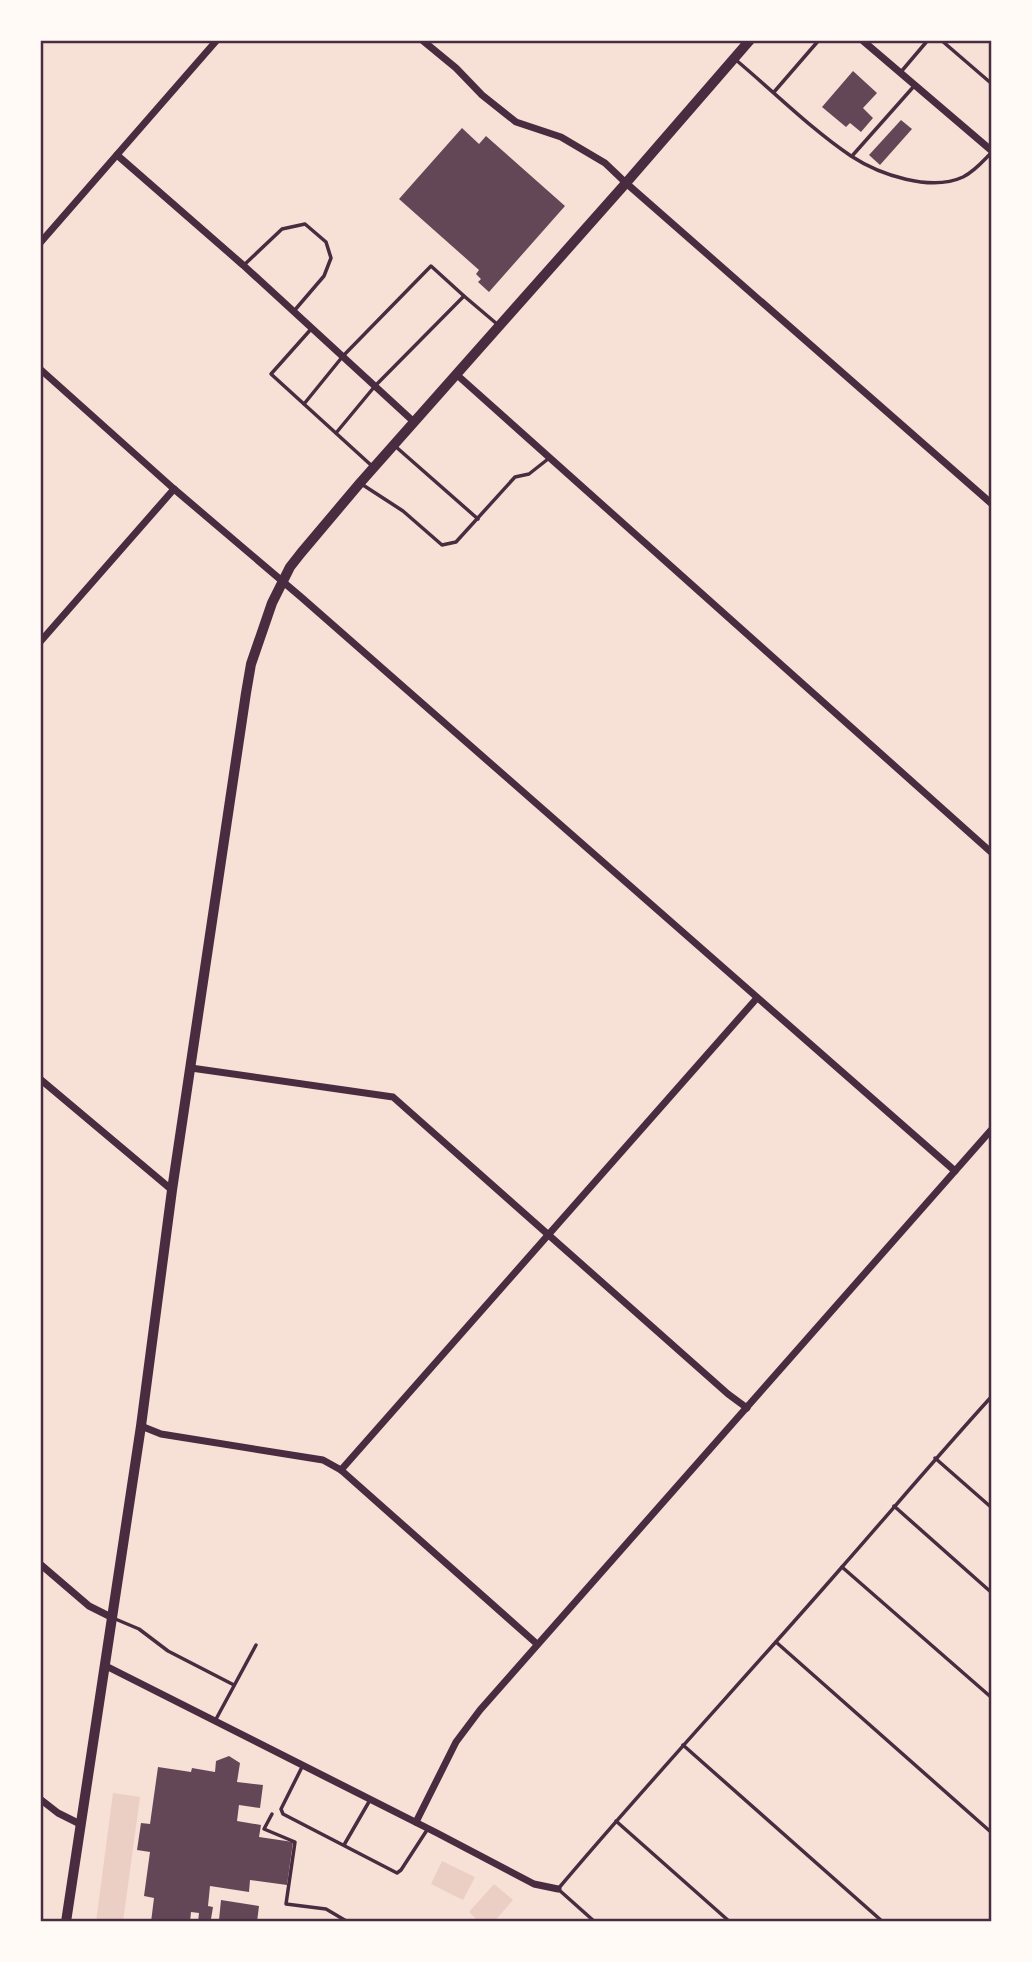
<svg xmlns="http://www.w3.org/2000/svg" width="1032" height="1962" font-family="Mulish,sans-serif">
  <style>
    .green { fill: #ebcfc5 }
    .building { fill: #644757 }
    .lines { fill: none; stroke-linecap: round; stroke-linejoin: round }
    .path { stroke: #4a2c40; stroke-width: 3.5 }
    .service { stroke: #4a2c40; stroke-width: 3.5 }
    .minor { stroke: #4a2c40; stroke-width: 7 }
    .tertiary { stroke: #4a2c40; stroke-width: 10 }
    .neatline { fill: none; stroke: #4a2c40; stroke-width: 2.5 }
  </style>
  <rect width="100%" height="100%" fill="#f7e1d7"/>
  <g class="green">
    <path d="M113,1793L140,1797L123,1922H96Z"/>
    <path d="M442,1861L475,1877L463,1900L431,1884Z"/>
    <path d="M494,1884L513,1900L494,1922H479L469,1912Z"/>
  </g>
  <g class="building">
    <path d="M853,71L877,93L863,108L873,118L861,132L850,123L846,127L822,107Z"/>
    <path d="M901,120L912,129L880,165L869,155Z"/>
    <path d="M462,128L479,144L486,136L565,206L489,292L478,282L481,279L476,274L479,270L399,199Z"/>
    <path d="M229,1756L240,1763L237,1782L263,1785L260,1808L239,1805L237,1821L261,1825L259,1837L293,1842L287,1885L250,1880L249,1892L210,1886L208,1906L213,1907L211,1919L219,1920L221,1900L259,1906L257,1922H198L199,1913L191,1912L190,1922H151L154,1898L144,1896L150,1852L137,1850L141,1823L150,1824L158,1767L191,1772L192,1768L215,1772L216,1761Z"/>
  </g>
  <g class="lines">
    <path class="path" d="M272,1814L264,1829L295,1842L286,1904L326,1909L348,1922"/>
    <g class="service">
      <path d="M941,40L992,84"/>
      <path d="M736,60C773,91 812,130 851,156C880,175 931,192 963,177C975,171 983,161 992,152"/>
      <path d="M900,73L928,40"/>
      <path d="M774,92L819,40"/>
      <path d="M852,156L915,85"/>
      <path d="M244,265L282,229L305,224L326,242L331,258L324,276L294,311"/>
      <path d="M312,328L271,374L372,466"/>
      <path d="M304,404L343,356L431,266L464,296"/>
      <path d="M336,433L375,386L464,296L497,324"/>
      <path d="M395,446L478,519"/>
      <path d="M363,485L403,511L442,545L456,542L515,477L529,474L548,459"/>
      <path d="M935,1458L992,1508"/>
      <path d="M894,1506L992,1593"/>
      <path d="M842,1567L992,1698"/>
      <path d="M113,1618L139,1629L168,1651L234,1685"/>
      <path d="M776,1642L992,1833"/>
      <path d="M215,1721L256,1645"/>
      <path d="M683,1745L883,1922"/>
      <path d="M303,1765L281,1809L283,1814L397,1873L401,1870L427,1830"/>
      <path d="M616,1821L730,1922"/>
      <path d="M344,1845L370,1800"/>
      <path d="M595,1922L558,1889C650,1780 748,1675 842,1567C892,1510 941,1452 992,1396"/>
    </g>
    <g class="minor">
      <path d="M422,40L456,68L482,95L516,122L561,137L605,163L626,183L992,504"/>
      <path d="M862,40L992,151"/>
      <path d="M117,155L243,265L414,422"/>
      <path d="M40,243L217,40"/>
      <path d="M40,369L174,489L301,597L955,1171"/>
      <path d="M456,374L992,853"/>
      <path d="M40,642L174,489"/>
      <path d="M191,1068L393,1097L728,1394L747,1408"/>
      <path d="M40,1079L172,1190"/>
      <path d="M141,1426L161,1434L323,1460L341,1470L537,1644"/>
      <path d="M341,1470L757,998"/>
      <path d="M40,1564L89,1606L111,1617"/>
      <path d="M104,1665L437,1833L534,1884L558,1889"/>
      <path d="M40,1799L58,1813L80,1824"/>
      <path d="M416,1822L456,1742L480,1710L992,1129"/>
    </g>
    <path class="tertiary" d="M66,1922L141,1426L172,1190L246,693L251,664L272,603L290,567L301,553L360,483L626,183L750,40"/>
  </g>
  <rect width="1032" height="1962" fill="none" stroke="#fffaf5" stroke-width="84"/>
  <rect x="42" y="42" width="948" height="1878" class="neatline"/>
</svg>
